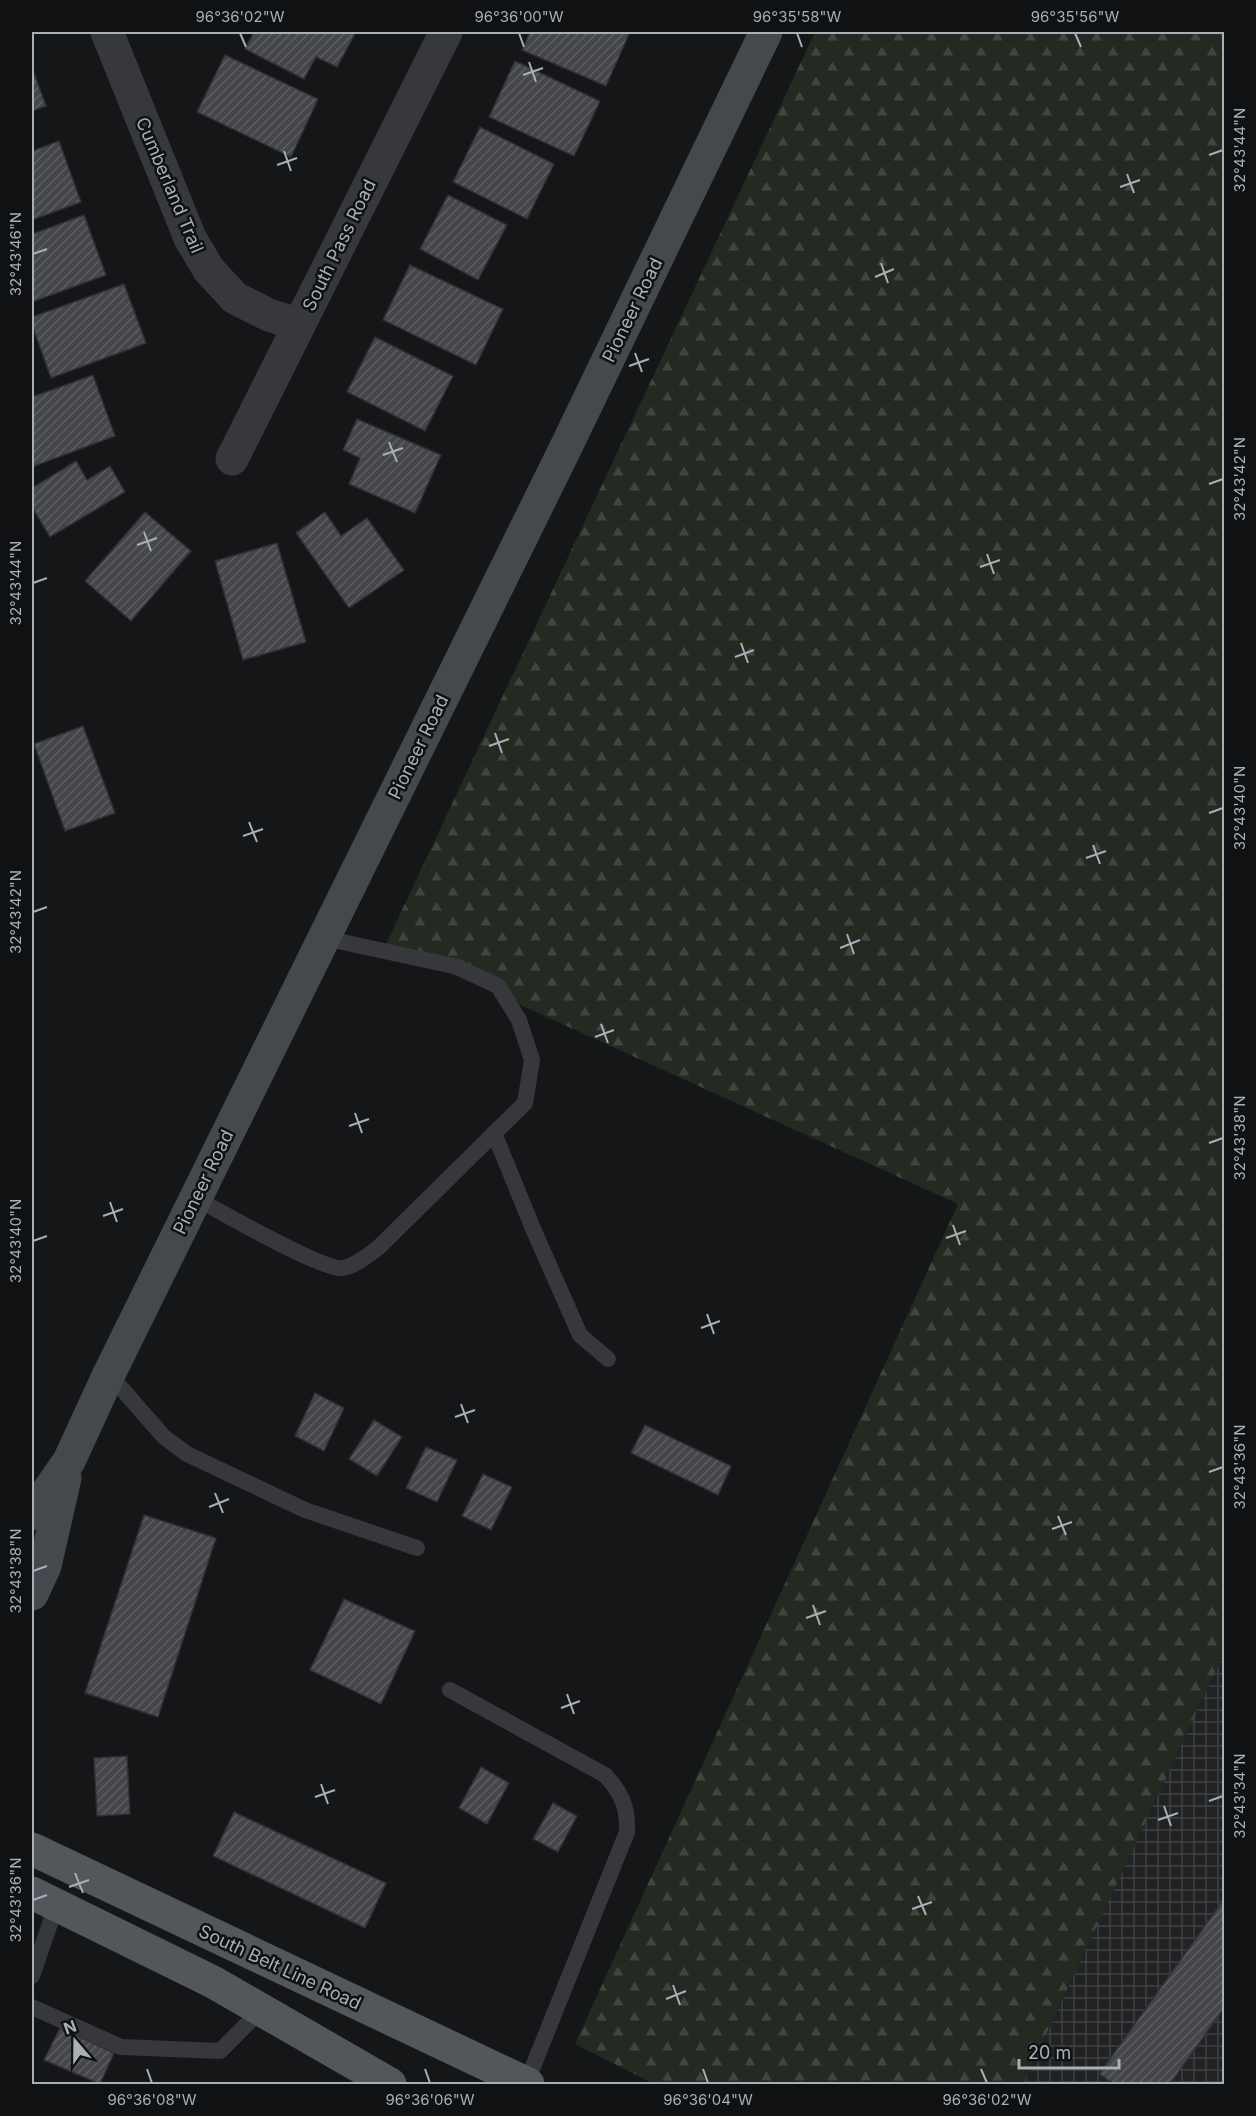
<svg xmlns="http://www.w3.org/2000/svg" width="1256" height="2116" font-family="Inter,sans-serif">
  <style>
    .industrial { fill: url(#industrial-grid) }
    .forest { fill: url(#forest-firs) }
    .building { fill: url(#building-hatch); stroke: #2f3033; stroke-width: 1.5 }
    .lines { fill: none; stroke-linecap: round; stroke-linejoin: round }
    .lane { stroke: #37383c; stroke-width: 16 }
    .street { stroke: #37383c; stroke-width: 33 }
    .secondary { stroke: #45484c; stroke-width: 33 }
    .primary { stroke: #53565b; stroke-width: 33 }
    .ticks { fill: none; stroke: #a8afb7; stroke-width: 2 }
    .labels { text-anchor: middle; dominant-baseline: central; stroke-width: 5; stroke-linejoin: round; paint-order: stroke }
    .street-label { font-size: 18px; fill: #a8afb7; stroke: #101112 }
    .neatline { fill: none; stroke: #a8afb7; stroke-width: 2 }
    .ticks-label { font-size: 15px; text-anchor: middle; fill: #a8afb7 }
  </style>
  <defs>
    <pattern id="industrial-grid" width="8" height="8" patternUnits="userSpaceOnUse" patternTransform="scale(1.5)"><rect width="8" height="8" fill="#212224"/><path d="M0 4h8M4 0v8" fill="none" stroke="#3e4042"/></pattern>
    <pattern id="forest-firs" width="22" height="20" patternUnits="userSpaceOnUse" patternTransform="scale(1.5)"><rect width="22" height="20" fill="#222a22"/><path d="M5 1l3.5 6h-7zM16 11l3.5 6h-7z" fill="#3f4640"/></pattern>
    <pattern id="building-hatch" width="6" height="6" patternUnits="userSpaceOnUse" patternTransform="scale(1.5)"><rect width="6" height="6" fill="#44464a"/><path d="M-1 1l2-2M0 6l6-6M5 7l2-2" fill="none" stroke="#5c5e62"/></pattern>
  </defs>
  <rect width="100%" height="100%" fill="#151617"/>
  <path class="industrial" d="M1224,1654V2084H1023Z"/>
  <path class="forest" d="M815,32H1224V1654L1023,2084H654L575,2044L958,1204L386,944Z"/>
  <g class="building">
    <path d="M254,32H350L355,34L337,67L316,57L304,79L245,49Z"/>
    <path d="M530,32H630L606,86L522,50Z"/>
    <path d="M225,55L318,99L291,157L197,112Z"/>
    <path d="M515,61L600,101L574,156L489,117Z"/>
    <path d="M33,70L46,106L32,111V71Z"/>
    <path d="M480,127L554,164L527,219L453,182Z"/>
    <path d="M59,141L81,202L32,220V151Z"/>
    <path d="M448,195L507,225L478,280L420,249Z"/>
    <path d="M84,215L106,275L32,302V234Z"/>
    <path d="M410,265L503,309L476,365L383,320Z"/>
    <path d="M124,284L146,343L51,378L32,325V317Z"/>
    <path d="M375,337L453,376L425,431L347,392Z"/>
    <path d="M93,375L115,436L32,467V397Z"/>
    <path d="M357,419L441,455L415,513L349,484L360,458L343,450Z"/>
    <path d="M76,461L87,480L110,466L125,492L50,537L32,507V488Z"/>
    <path d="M145,512L191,551L131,621L85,581Z"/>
    <path d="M325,512L341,536L367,518L404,570L349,608L296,533Z"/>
    <path d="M277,543L306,642L243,660L215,561Z"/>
    <path d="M83,726L115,813L65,831L34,744Z"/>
    <path d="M315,1393L344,1408L324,1451L295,1436Z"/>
    <path d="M374,1420L402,1437L377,1476L349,1459Z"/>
    <path d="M645,1425L731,1466L718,1495L631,1453Z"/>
    <path d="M426,1447L457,1460L437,1502L406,1488Z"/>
    <path d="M483,1474L512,1487L491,1530L462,1516Z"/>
    <path d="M144,1515L216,1538L158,1717L85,1693Z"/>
    <path d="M344,1599L415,1631L381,1704L310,1670Z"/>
    <path d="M127,1756L130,1814L97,1816L94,1758Z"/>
    <path d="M481,1767L509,1783L487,1824L459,1808Z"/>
    <path d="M553,1803L577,1816L558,1852L533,1839Z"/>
    <path d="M234,1812L386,1883L365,1928L213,1856Z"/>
    <path d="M1224,1899V2008L1170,2084H1114L1099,2074Z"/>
    <path d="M60,2028L114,2053L100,2084L44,2060Z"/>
  </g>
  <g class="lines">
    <g class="lane">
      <path d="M494,1133L534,1231L580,1335L608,1359"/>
      <path d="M195,1198C220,1211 322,1271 343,1268C356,1266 369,1254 379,1247L525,1103L532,1060L519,1020L498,986L458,967L324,938"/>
      <path d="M109,1374L164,1437L187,1454L305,1510L417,1548"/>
      <path d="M450,1690L605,1775C622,1793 628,1808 627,1832L526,2084"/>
      <path d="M32,1976L56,1906"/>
      <path d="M32,2007L121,2047L220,2051L261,2010"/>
    </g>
    <g class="street">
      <path d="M107,32L190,238L209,270L235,298L269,315L299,325"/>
      <path d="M232,459L446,32"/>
    </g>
    <g class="secondary">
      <path d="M32,1514L69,1461L109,1374L565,449L766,32"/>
      <path d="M32,1594L45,1566L65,1478"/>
    </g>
    <g class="primary">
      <path d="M32,1849L528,2084"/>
      <path d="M32,1893L213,1982L390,2084"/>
    </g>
  </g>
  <path class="ticks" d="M240,33L246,47M519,33L524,47M797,33L802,47M1075,33L1081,47M529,62L536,82M523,75L543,68M284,151L291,171M1209,155L1223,150M277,165L297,158M1127,174L1134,193M1120,187L1140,180M33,254L47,249M881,263L888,283M875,277L894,269M635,353L642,372M629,366L649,359M389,442L397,462M383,455L403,448M1209,484L1223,479M144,532L151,551M137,545L157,538M987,554L994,574M980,567L1000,560M33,583L47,578M741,643L748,663M735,657L754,650M495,733L502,753M489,746L509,739M1209,813L1223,808M249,822L257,842M243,836L263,829M1093,845L1100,864M1086,858L1106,851M33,912L47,907M847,934L854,954M840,948L860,940M601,1024L608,1043M595,1037L614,1030M355,1113L362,1133M349,1126L369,1119M1209,1143L1223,1138M110,1202L117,1222M103,1216L123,1209M953,1225L960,1245M946,1238L966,1231M33,1241L47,1236M707,1314L714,1334M701,1328L720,1321M461,1404L468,1423M455,1417L475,1410M1209,1472L1223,1467M215,1493L223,1513M209,1507L229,1499M1058,1516L1066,1535M1052,1529L1072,1522M33,1571L47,1566M813,1605L820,1625M806,1618L826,1611M567,1694L574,1714M561,1708L580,1701M321,1784L328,1804M315,1797L335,1790M1209,1801L1223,1796M1164,1806L1171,1826M1158,1820L1178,1813M75,1873L83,1893M69,1887L89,1880M918,1896L926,1915M33,1900L47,1895M912,1909L932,1902M673,1985L680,2005M666,1999L686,1991M147,2069L152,2083M425,2069L430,2083M703,2069L708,2083M981,2069L987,2083"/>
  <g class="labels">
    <g class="street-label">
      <text transform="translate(170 185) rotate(67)">Cumberland Trail</text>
      <text transform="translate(339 245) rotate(-64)">South Pass Road</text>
      <text transform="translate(632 310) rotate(-64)">Pioneer Road</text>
      <text transform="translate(418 747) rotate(-64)">Pioneer Road</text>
      <text transform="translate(203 1182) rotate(-64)">Pioneer Road</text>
      <text transform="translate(280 1967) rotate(25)">South Belt Line Road</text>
    </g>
  </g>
  <rect width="1256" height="2116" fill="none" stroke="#101112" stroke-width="66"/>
  <g transform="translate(75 2041) rotate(340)" stroke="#101112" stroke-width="4.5" paint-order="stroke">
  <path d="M0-4.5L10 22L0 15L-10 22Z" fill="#a8afb7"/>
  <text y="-9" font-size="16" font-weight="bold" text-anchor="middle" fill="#a8afb7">N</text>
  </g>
  <path d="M1019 2059v9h100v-9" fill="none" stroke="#a8afb7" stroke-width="3"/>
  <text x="1028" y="2059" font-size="18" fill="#a8afb7" stroke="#101112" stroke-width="4.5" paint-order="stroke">20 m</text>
  <rect x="33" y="33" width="1190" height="2050" class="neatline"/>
  <g class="ticks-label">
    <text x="240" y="22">96°36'02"W</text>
    <text x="519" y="22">96°36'00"W</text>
    <text x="797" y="22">96°35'58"W</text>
    <text x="1075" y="22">96°35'56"W</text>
    <text transform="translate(1240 150) rotate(-90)" y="5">32°43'44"N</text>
    <text transform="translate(16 254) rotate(-90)" y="5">32°43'46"N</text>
    <text transform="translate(1240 479) rotate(-90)" y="5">32°43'42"N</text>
    <text transform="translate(16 583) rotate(-90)" y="5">32°43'44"N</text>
    <text transform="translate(1240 808) rotate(-90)" y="5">32°43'40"N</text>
    <text transform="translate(16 912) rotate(-90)" y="5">32°43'42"N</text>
    <text transform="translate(1240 1138) rotate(-90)" y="5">32°43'38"N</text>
    <text transform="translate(16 1241) rotate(-90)" y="5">32°43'40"N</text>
    <text transform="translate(1240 1467) rotate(-90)" y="5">32°43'36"N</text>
    <text transform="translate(16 1571) rotate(-90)" y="5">32°43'38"N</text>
    <text transform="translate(1240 1796) rotate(-90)" y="5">32°43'34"N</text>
    <text transform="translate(16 1900) rotate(-90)" y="5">32°43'36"N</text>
    <text x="152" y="2105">96°36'08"W</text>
    <text x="430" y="2105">96°36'06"W</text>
    <text x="708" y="2105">96°36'04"W</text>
    <text x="987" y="2105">96°36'02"W</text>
  </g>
</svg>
